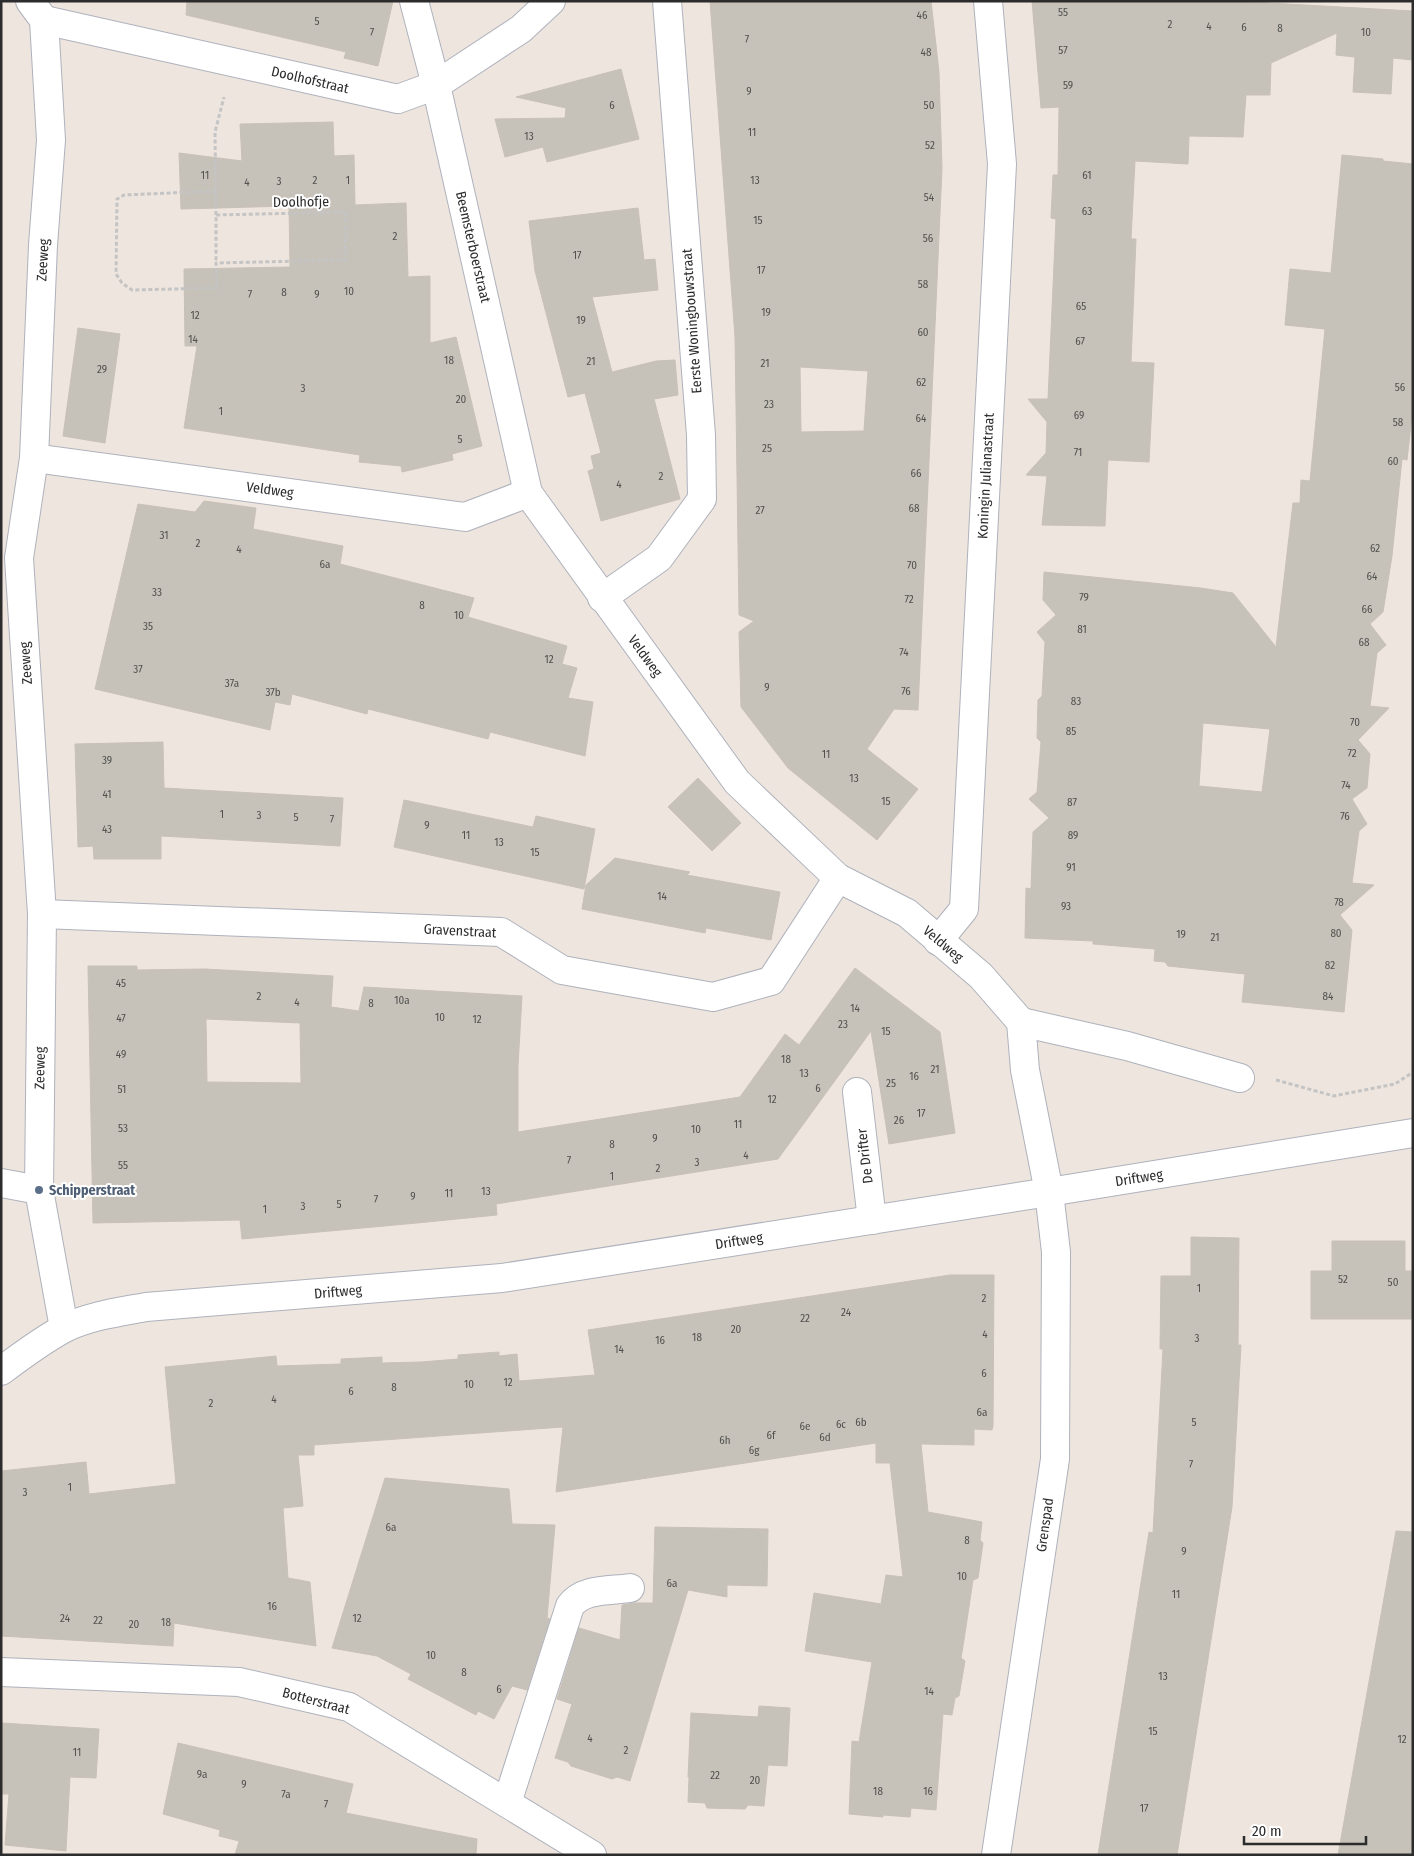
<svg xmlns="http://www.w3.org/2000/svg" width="1414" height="1856" font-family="'Fira Sans Condensed',sans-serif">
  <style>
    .building { fill: #c6c1b9; stroke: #c9c1b7; fill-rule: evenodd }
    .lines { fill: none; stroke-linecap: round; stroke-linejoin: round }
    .pedestrian-casing { stroke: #aeb2bc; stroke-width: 30 }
    .minor-casing { stroke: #aeb2bc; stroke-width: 30 }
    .path { stroke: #c4c4c4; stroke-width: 3; stroke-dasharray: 4 2.5; stroke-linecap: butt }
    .pedestrian { stroke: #fff; stroke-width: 28 }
    .minor { stroke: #fff; stroke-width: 28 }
    .service-dot { fill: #5c6f8a; stroke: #fff; stroke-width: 2 }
    .labels { text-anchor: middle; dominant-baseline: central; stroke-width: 4; stroke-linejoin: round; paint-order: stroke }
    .number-label { font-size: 11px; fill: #52514f }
    .street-label { font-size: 14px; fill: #2c2c2c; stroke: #fff }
    .service-label { font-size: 14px; font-weight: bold; fill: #4e5e75; stroke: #fff; text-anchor: start }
  </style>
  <rect width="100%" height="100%" fill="#eee5de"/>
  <g class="building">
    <path d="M187,1H393L378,66L344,58L346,52L186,15Z"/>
    <path d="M710,1H931L939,72L942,168L918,710L894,709L867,749L918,789L877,840L788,768L741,707L739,632L754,621L739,615L735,337ZM800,367L868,371L864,431L801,432Z"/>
    <path d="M1032,1H1233L1413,11V60L1393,58L1391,94L1353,92L1355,57L1336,55L1337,33L1271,63L1270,95H1246L1243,137L1189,136L1188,164L1135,161L1131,239H1136L1131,362L1154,363L1149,462L1108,460L1105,526L1042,525L1047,476L1026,475L1046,453L1047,422L1028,399H1048L1056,219L1051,218L1052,197L1053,175H1058L1059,107L1041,108Z"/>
    <path d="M621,69L639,139L547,162L543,147L505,157L495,119L565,118L566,108L516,97Z"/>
    <path d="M333,122L334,156L354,155L355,205L406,203L408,277L430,276V343L456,337L482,446L452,454L453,460L402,472L401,466L359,462L360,455L184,428L197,346H185L184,269L290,267L289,206L181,209L179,153L242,161L240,124Z"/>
    <path d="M1342,155L1383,159V161L1413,164V400L1411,424L1407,460L1402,459L1392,556L1383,612L1370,624L1386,645L1377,653L1370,706L1389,708L1358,740L1370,754L1367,788L1352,799L1367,824L1359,831L1352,883L1374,885L1340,915L1352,930L1344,1012L1242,1002L1245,974L1168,966L1165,962L1154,961L1155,949L1093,944V941L1025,938L1026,888L1031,889L1033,832L1049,818L1029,799L1037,792L1041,742L1037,738L1038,700L1042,696L1045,642L1037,632L1056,615L1043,600L1044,572L1201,588L1233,593L1276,647L1293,503H1300L1301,480L1310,481L1325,329L1285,325L1290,269L1331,273ZM1203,723L1270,729L1262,792L1199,786Z"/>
    <path d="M638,208L644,260L655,259L658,290L592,297L612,372L656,361L675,360L678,395L654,399L680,499L601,521L588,471L594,469L591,456L601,453L585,393L568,397L535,271L529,221Z"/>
    <path d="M78,328L120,334L105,443L63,436Z"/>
    <path d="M204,501L256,508L253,529L343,546L340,564L474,598L468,617L567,646L562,664L577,668L568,698L593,702L585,756L490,732L488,739L368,709L367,714L292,694L290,705L275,702L270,730L95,689L138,504L195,512Z"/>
    <path d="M163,742L164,788L343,798L340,846L161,836V859H94L93,846L78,847L75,744Z"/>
    <path d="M698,778L741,823L712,851L668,807Z"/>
    <path d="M404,800L533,827L536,816L595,829L584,889L394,847Z"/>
    <path d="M615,858L690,872L687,875L780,892L771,940L706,928L705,933L582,909L586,885Z"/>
    <path d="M88,966H137V970L205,969L333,976L331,1007L359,1011L364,987L522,996L518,1066V1132L740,1097L785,1034L799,1045L855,968L940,1032L955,1133L889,1144L871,1031L778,1159L496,1204L497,1215L417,1223L242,1239L240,1220L93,1223ZM206,1019L300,1023L301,1083L207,1082Z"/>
    <path d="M1191,1237L1239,1238L1238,1345H1241L1232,1507L1177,1855H1098L1149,1532L1153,1533L1163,1349H1160L1161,1276H1191Z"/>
    <path d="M1332,1241H1405V1271H1413V1319H1311V1271H1332Z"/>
    <path d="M950,1275H994L993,1426L992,1430L974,1429V1445L921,1444L928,1512L982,1522L980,1540L983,1543L978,1578L973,1580L964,1640L961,1658L965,1661L959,1696L955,1698L952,1715L943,1714L936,1810L911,1808L910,1817L883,1815V1817L849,1814L852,1741L859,1742L872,1662L805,1651L814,1593L881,1604L886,1575L903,1577L890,1463H876V1443L556,1492L563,1427L314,1445V1455H298L303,1506L283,1508L288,1578L310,1582L316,1646L174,1623L173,1646L1,1636V1471L86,1462L89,1494L176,1484L165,1367L276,1356L277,1366L341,1364V1359L382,1357V1363L421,1362L458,1359V1355L499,1352V1356L517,1354L519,1381L595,1375L588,1330Z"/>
    <path d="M385,1478L509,1489L512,1524L555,1525L547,1618L550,1619L527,1690L512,1686L494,1719L478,1711L476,1715L457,1705L408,1679L411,1674L377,1656L332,1648Z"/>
    <path d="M655,1527L768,1529L767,1586L727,1585V1597L688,1590L630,1781L617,1777L612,1779L571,1766L568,1762L555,1758L572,1704L557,1699L579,1628L620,1640L622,1605L634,1603H653Z"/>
    <path d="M1396,1531L1413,1532V1855H1338Z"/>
    <path d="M759,1706L790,1708L787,1766L768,1765L764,1806L748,1805L745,1809L707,1808L705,1803L688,1802L689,1777H688L691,1713L758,1717Z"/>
    <path d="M1,1723L99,1729L96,1778L70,1777L66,1851L5,1845L9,1794H1Z"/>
    <path d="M178,1743L353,1784L346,1813L477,1839L476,1855H235L239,1841L219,1836L220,1830L163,1814Z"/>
  </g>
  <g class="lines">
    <g class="pedestrian-casing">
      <path id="pedestrian" d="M857,1092L872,1220"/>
    </g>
    <g class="minor-casing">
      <g id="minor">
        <path d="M30,1L44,20L51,140L43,245L34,458L19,558L42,914L39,1190L64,1328"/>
        <path d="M414,1L436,85L528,493"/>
        <path d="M44,20L398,99L436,85L521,29L551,1"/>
        <path d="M34,458L465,517L528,493L737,782L838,878L907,913L981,976L1021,1022L1025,1070L1049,1192L1056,1252L1055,1459L996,1855"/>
        <path d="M602,598L659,558L702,499L701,435L667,1"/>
        <path d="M42,914L501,932L562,970L713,997L771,981L838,878"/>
        <path d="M938,941L964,909L1002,164L988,1"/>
        <path d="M1021,1022L1127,1046L1240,1078"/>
        <path d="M1,1183L39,1190"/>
        <path d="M1,1371C21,1356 41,1341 63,1329C88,1316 119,1312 146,1307L502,1278L1049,1192L1413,1133"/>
        <path d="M1,1672L239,1682L349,1707L592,1855"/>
        <path d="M507,1803L570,1606C583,1588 610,1591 630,1588"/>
      </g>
    </g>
    <g class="path">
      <path d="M216,191L124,195L117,199L116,274L122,283L132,290L217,288L216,263L345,260L346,212L216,215V263"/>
      <path d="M216,215L215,132L224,97"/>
      <path d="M1276,1080L1334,1096L1395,1084L1413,1072"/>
    </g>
    <use href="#pedestrian" class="pedestrian"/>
    <use href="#minor" class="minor"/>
  </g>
  <circle class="service-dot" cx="39" cy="1190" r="5"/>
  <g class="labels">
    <g class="number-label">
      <text x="1063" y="12">55</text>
      <text x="922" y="15">46</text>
      <text x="317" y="21">5</text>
      <text x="1170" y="24">2</text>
      <text x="1209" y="26">4</text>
      <text x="1244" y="27">6</text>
      <text x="1280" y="28">8</text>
      <text x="372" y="32">7</text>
      <text x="1366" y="32">10</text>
      <text x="747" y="39">7</text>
      <text x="1063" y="50">57</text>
      <text x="926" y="52">48</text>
      <text x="1068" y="85">59</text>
      <text x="749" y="91">9</text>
      <text x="612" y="105">6</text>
      <text x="929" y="105">50</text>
      <text x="752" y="132">11</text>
      <text x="529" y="136">13</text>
      <text x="930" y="145">52</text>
      <text x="205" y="175">11</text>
      <text x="1087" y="175">61</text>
      <text x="315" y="180">2</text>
      <text x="348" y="180">1</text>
      <text x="755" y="180">13</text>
      <text x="279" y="181">3</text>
      <text x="247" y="182">4</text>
      <text x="929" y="197">54</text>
      <text x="1087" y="211">63</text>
      <text x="758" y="220">15</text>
      <text x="395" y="236">2</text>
      <text x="928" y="238">56</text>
      <text x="577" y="255">17</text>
      <text x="761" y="270">17</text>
      <text x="923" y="284">58</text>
      <text x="349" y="291">10</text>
      <text x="284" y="292">8</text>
      <text x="250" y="294">7</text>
      <text x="317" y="294">9</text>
      <text x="1081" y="306">65</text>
      <text x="766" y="312">19</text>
      <text x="195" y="315">12</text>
      <text x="581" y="320">19</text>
      <text x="923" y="332">60</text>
      <text x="193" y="339">14</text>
      <text x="1080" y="341">67</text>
      <text x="449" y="360">18</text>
      <text x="591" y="361">21</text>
      <text x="765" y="363">21</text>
      <text x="102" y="369">29</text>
      <text x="921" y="382">62</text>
      <text x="1400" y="387">56</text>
      <text x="303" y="388">3</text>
      <text x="461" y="399">20</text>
      <text x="769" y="404">23</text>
      <text x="221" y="411">1</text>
      <text x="1079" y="415">69</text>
      <text x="921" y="418">64</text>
      <text x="1398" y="422">58</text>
      <text x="460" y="439">5</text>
      <text x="767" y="448">25</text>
      <text x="1078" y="452">71</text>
      <text x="1393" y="461">60</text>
      <text x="916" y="473">66</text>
      <text x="661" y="476">2</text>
      <text x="619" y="484">4</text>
      <text x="914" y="508">68</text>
      <text x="760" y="510">27</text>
      <text x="164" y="535">31</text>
      <text x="198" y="543">2</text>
      <text x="1375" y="548">62</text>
      <text x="239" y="549">4</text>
      <text x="325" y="564">6a</text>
      <text x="912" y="565">70</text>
      <text x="1372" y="576">64</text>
      <text x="157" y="592">33</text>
      <text x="1084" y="597">79</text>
      <text x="909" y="599">72</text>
      <text x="422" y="605">8</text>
      <text x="1367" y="609">66</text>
      <text x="459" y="615">10</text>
      <text x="148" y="626">35</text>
      <text x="1082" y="629">81</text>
      <text x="1364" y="642">68</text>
      <text x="904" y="652">74</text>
      <text x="549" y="659">12</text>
      <text x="138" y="669">37</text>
      <text x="232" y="683">37a</text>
      <text x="767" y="687">9</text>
      <text x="906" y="691">76</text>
      <text x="273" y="692">37b</text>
      <text x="1076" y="701">83</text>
      <text x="1355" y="722">70</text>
      <text x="1071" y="731">85</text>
      <text x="1352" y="753">72</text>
      <text x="826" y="754">11</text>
      <text x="107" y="760">39</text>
      <text x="854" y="778">13</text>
      <text x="1346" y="785">74</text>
      <text x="107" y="794">41</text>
      <text x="886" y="801">15</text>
      <text x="1072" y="802">87</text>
      <text x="222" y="814">1</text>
      <text x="259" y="815">3</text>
      <text x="1345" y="816">76</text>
      <text x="296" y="817">5</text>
      <text x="332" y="819">7</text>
      <text x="427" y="825">9</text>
      <text x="107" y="829">43</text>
      <text x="466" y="835">11</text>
      <text x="1073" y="835">89</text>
      <text x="499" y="842">13</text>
      <text x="535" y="852">15</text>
      <text x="1071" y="867">91</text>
      <text x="662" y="896">14</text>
      <text x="1339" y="902">78</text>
      <text x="1066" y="906">93</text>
      <text x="1336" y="933">80</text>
      <text x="1181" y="934">19</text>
      <text x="1215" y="937">21</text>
      <text x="1330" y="965">82</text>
      <text x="121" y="983">45</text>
      <text x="259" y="996">2</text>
      <text x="1328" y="996">84</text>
      <text x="402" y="1000">10a</text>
      <text x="297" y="1002">4</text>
      <text x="371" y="1003">8</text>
      <text x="855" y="1008">14</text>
      <text x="440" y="1017">10</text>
      <text x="121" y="1018">47</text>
      <text x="477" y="1019">12</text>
      <text x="843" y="1024">23</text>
      <text x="886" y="1031">15</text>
      <text x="121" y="1054">49</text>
      <text x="786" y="1059">18</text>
      <text x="935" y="1069">21</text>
      <text x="804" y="1073">13</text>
      <text x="914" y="1076">16</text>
      <text x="891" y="1083">25</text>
      <text x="818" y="1088">6</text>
      <text x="122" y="1089">51</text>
      <text x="772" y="1099">12</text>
      <text x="921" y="1113">17</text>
      <text x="899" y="1120">26</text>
      <text x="738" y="1124">11</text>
      <text x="123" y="1128">53</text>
      <text x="696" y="1129">10</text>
      <text x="655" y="1138">9</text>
      <text x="612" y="1144">8</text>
      <text x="746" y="1155">4</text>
      <text x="569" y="1160">7</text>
      <text x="697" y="1162">3</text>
      <text x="123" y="1165">55</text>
      <text x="658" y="1168">2</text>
      <text x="612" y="1176">1</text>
      <text x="486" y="1191">13</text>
      <text x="449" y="1193">11</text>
      <text x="413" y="1196">9</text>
      <text x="376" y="1199">7</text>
      <text x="339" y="1204">5</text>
      <text x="303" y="1206">3</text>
      <text x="265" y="1209">1</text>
      <text x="1343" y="1279">52</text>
      <text x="1393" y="1282">50</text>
      <text x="1199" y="1288">1</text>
      <text x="984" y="1298">2</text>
      <text x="846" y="1312">24</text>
      <text x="805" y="1318">22</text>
      <text x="736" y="1329">20</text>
      <text x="985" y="1334">4</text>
      <text x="697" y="1337">18</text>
      <text x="1197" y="1338">3</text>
      <text x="660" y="1340">16</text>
      <text x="619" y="1349">14</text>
      <text x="984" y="1373">6</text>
      <text x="508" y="1382">12</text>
      <text x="469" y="1384">10</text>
      <text x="394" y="1387">8</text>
      <text x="351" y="1391">6</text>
      <text x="274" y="1399">4</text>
      <text x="211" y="1403">2</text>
      <text x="982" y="1412">6a</text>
      <text x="861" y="1422">6b</text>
      <text x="1194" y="1422">5</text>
      <text x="841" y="1424">6c</text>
      <text x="805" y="1426">6e</text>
      <text x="771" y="1435">6f</text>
      <text x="825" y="1437">6d</text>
      <text x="725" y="1440">6h</text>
      <text x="754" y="1450">6g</text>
      <text x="1191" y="1464">7</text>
      <text x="70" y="1487">1</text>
      <text x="25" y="1492">3</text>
      <text x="391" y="1527">6a</text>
      <text x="967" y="1540">8</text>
      <text x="1184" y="1551">9</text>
      <text x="962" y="1576">10</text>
      <text x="672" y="1583">6a</text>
      <text x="1176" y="1594">11</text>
      <text x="272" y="1606">16</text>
      <text x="65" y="1618">24</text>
      <text x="357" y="1618">12</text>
      <text x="98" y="1620">22</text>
      <text x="166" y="1622">18</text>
      <text x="134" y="1624">20</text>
      <text x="431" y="1655">10</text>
      <text x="464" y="1672">8</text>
      <text x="1163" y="1676">13</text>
      <text x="499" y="1689">6</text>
      <text x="929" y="1691">14</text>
      <text x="1153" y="1731">15</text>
      <text x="590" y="1738">4</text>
      <text x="1402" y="1739">12</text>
      <text x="626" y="1750">2</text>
      <text x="77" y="1752">11</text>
      <text x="202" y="1774">9a</text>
      <text x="715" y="1775">22</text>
      <text x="755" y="1780">20</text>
      <text x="244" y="1784">9</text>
      <text x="878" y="1791">18</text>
      <text x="928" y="1791">16</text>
      <text x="286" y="1794">7a</text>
      <text x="326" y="1804">7</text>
      <text x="1144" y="1808">17</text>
    </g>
    <g class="street-label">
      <text transform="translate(310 80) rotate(13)">Doolhofstraat</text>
      <text transform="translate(301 202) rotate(-1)">Doolhofje</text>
      <text transform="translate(473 247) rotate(77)">Beemsterboerstraat</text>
      <text transform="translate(43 260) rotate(-87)">Zeeweg</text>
      <text transform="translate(692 321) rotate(-94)">Eerste Woningbouwstraat</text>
      <text transform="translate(986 476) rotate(-87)">Koningin Julianastraat</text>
      <text transform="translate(270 490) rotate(8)">Veldweg</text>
      <text transform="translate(645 656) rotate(54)">Veldweg</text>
      <text transform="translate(26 663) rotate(-94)">Zeeweg</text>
      <text transform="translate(460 931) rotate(3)">Gravenstraat</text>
      <text transform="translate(943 944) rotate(40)">Veldweg</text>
      <text transform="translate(40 1068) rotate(-89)">Zeeweg</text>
      <text transform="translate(865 1156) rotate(-97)">De Drifter</text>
      <text transform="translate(1139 1178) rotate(-9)">Driftweg</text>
      <text transform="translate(739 1241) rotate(-9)">Driftweg</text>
      <text transform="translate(338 1292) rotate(-5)">Driftweg</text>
      <text transform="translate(1045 1525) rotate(-82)">Grenspad</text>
      <text transform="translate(316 1701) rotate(15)">Botterstraat</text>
    </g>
    <g class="service-label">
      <text x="49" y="1190">Schipperstraat</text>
    </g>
  </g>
  <rect width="1414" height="1856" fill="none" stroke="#2c2c2c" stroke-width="5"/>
  <path d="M1244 1836v8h122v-8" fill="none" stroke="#2c2c2c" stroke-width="2.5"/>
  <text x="1252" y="1836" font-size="15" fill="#2c2c2c" stroke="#ffffff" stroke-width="4" paint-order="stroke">20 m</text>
</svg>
